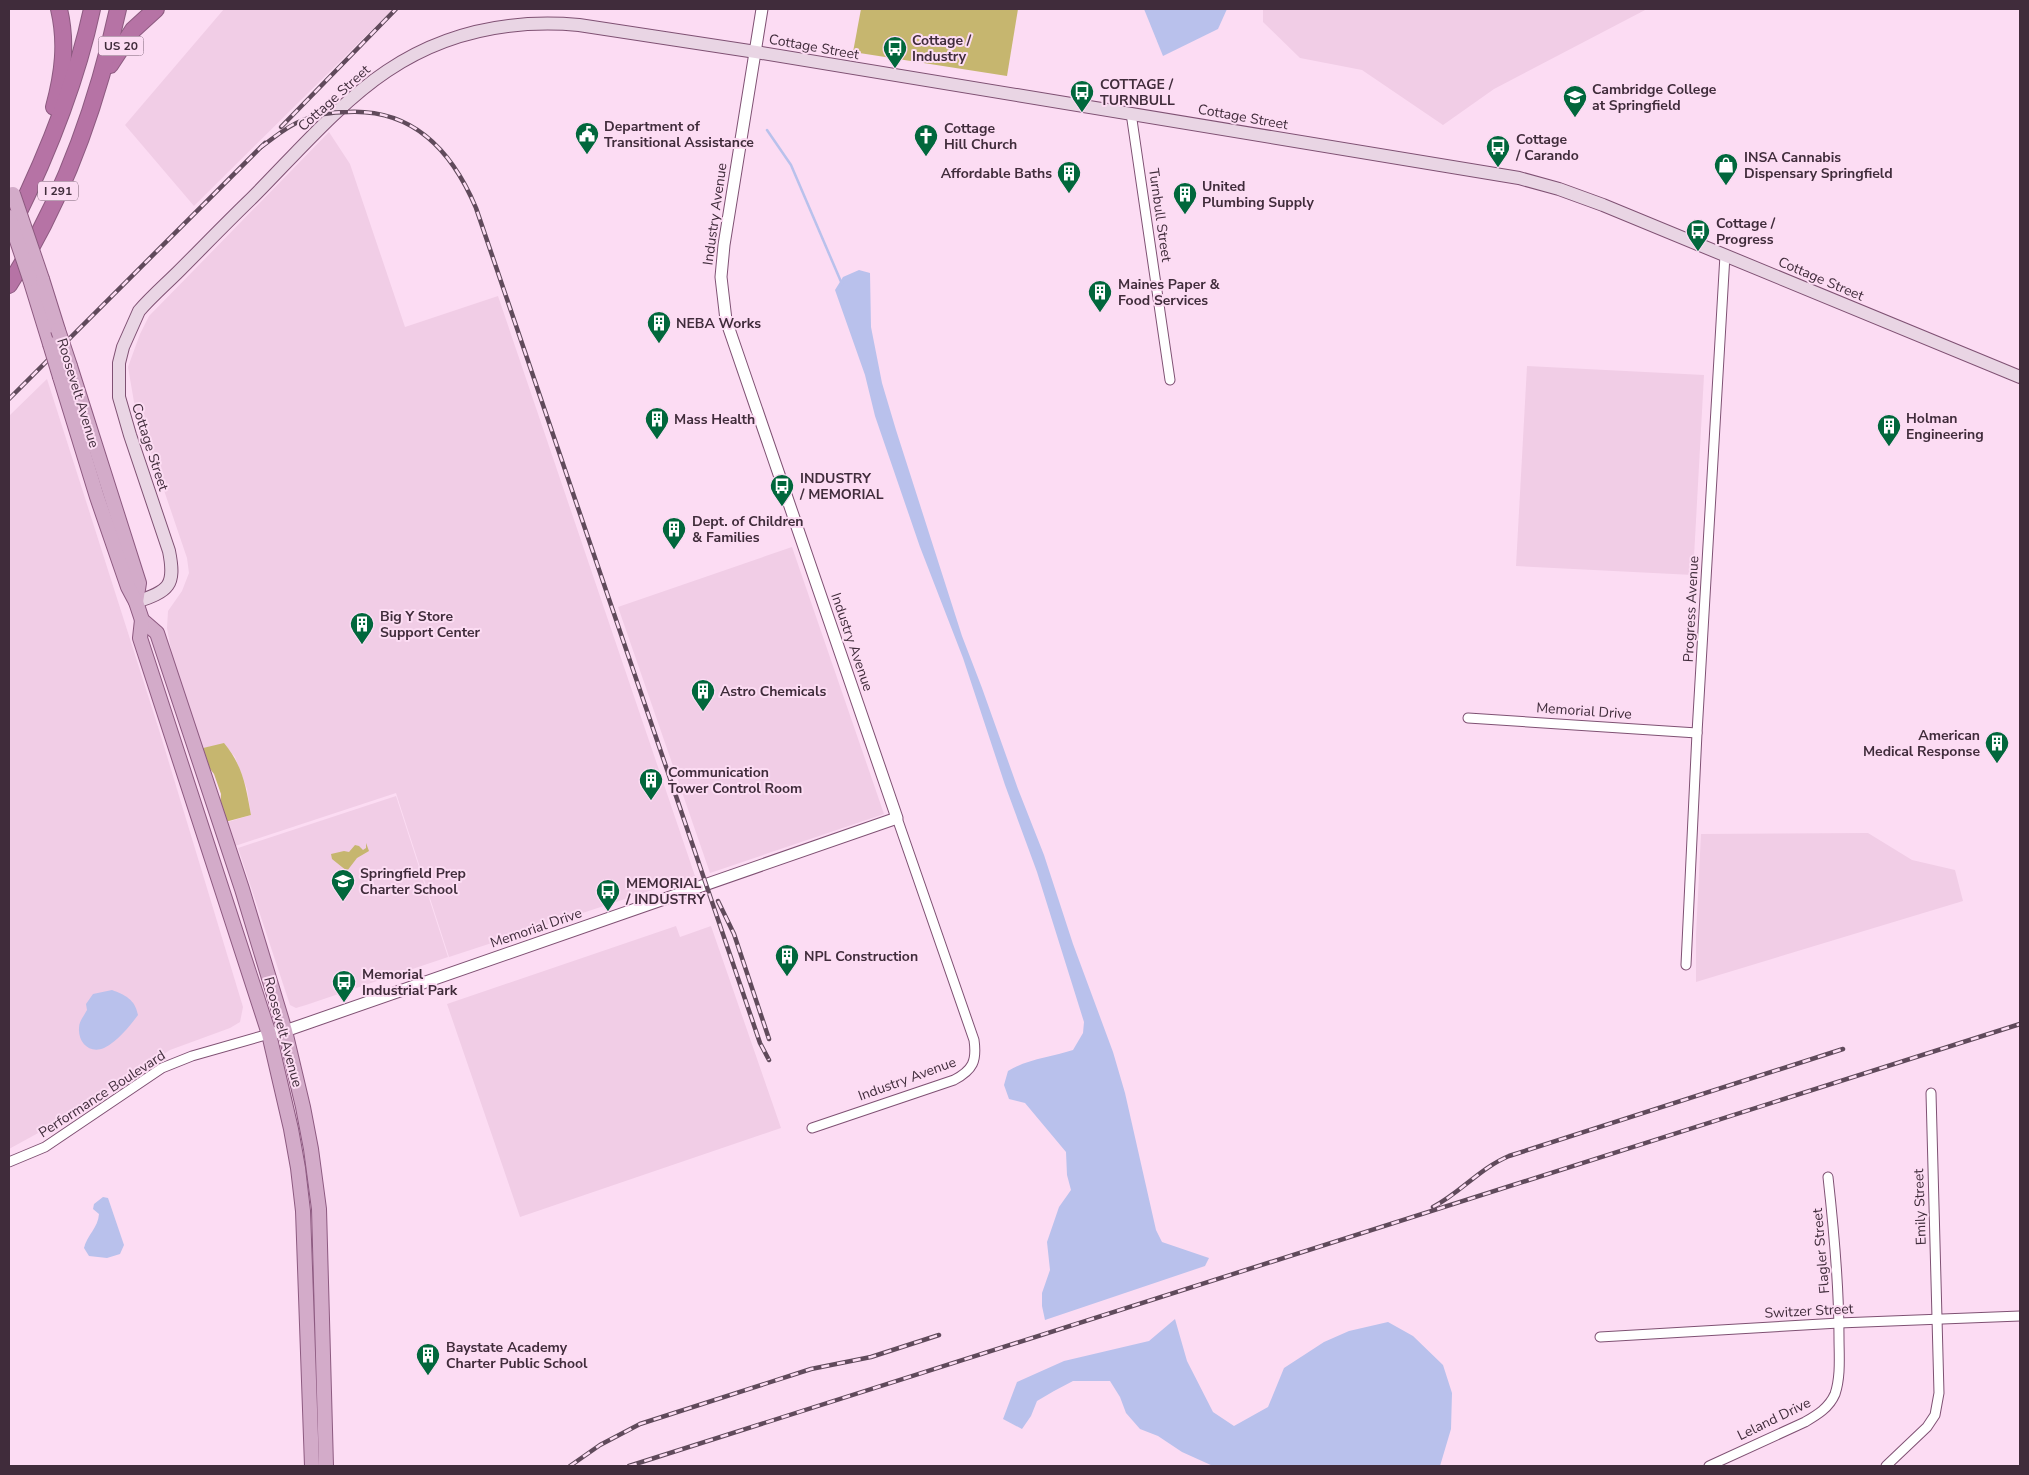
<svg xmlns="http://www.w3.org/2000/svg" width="2029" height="1475" font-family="'Nunito Sans',sans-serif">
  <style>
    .built { fill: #f1cde6 }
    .green { fill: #c6b66f }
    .water { fill: #b9c1ec }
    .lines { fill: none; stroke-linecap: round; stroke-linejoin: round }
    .stream { stroke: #b9c1ec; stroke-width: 2.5 }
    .minor-casing { stroke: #7f5173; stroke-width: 11 }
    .tertiary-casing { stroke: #7f5173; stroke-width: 13 }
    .secondary-casing { stroke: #7f5173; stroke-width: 14 }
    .primary-casing { stroke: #8d5a80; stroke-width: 16 }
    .motorway-casing { stroke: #8d5a80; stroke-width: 18 }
    .minor { stroke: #fff; stroke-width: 9 }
    .tertiary { stroke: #fff; stroke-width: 11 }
    .secondary { stroke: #e9d5e4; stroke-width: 12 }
    .primary { stroke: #d3abc9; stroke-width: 14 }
    .motorway { stroke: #b673a5; stroke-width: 16 }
    .rail-casing { stroke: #604a5b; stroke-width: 4.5 }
    .rail { stroke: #fcdcf3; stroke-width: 2.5; stroke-dasharray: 8; stroke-linecap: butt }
    .primary-bridge-casing { stroke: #8d5a80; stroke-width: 16; stroke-linecap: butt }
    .primary-bridge { stroke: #d3abc9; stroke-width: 14 }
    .labels { text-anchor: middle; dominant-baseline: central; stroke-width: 4; stroke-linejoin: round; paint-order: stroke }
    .shield { fill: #fcdcf3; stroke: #786172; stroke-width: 1 }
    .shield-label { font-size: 12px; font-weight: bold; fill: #402c3b }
    .poi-label { font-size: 14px; font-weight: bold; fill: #402c3b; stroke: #fcdcf3; text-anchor: start }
    .street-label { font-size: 14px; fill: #402c3b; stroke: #fcdcf3 }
  </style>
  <rect width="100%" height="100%" fill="#fcdcf3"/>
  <g class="built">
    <path d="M224,9H393L194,206L125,125Z"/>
    <path d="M1263,9H1647L1494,89L1443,125L1362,70L1300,58L1263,22Z"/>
    <path d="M329,132L350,164L405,327L498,296L695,876L449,957L396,793L235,846L228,822L251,815L247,789L235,757L224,744L203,748L174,666L167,628L168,611L182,591L189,573L187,558L134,402L128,367L140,334L149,316Z"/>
    <path d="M1527,366L1704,375L1693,575L1516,566Z"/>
    <path d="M47,379L160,733L243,1007L240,1022L230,1028L170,1050L40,1132L9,1149V416Z"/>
    <path d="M792,547L884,814L710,873L618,607Z"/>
    <path d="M396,796L448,957L306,1005L296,1008L290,1005L238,848Z"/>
    <path d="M1868,833L1912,860L1955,870L1963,901L1696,982V935L1701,834Z"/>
    <path d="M676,926L680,937L711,926L781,1128L520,1217L447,1004Z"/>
  </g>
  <g class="green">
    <path d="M861,9H1018L1007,76L853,52Z"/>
    <path d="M224,743C243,766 246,787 251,815L225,822L220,810L221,794L214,774L205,762L203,748Z"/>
    <path d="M366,843L369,851L357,858L347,871L332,859L331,854L344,851L349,852L355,845L359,846L363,850L366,848Z"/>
  </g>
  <g class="water">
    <path d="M1144,9H1227L1218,29L1163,56Z"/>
    <path d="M859,270L870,273L871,327L882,383L896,430L962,636L982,688L1018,789L1044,855L1073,944L1113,1052L1125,1093L1156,1230L1162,1242L1209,1258L1205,1266L1045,1320L1042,1306V1293L1050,1270L1047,1242L1059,1207L1071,1190L1067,1175L1066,1152L1025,1103L1009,1099L1004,1085L1008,1071C1027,1059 1052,1057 1073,1050L1083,1033L1084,1022L1037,872L1005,785L963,658L920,547L875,416L865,375L835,290L843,277Z"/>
    <path d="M112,990C125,995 135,999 138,1015C129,1027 118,1041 104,1048C90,1054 78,1043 79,1028C79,1021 84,1016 87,1010L86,1004L93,994Z"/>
    <path d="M103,1197L108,1198L124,1245L120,1254L107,1258L89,1256L84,1248C87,1235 98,1228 99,1214L93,1209L94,1204Z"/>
    <path d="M1175,1319L1187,1361L1213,1412L1234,1426L1268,1407L1284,1368L1324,1342L1349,1331L1388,1322L1413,1336L1443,1365L1452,1393L1451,1429L1440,1466H1297L1294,1465L1213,1466L1182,1452L1158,1436L1140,1429L1126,1413L1120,1397L1110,1381H1073L1054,1391L1037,1401L1031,1416L1022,1429L1003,1419L1017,1382L1064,1361L1149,1341Z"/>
  </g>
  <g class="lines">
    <path class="stream" d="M767,130L791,165L842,284"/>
    <g class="minor-casing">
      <g id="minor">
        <path d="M1131,113L1170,380"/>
        <path d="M1468,718L1697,733"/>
        <path d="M1686,965L1697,733L1725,255"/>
        <path d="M812,1128L954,1080C973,1070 977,1061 974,1040L897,818"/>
        <path d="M9,1162L45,1147L162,1068L192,1056L269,1034"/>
        <path d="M1600,1337L1839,1323L2020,1316"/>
        <path d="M1709,1466L1805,1422C1817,1415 1829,1408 1835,1394C1841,1376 1839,1356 1839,1337C1839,1284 1834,1231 1828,1177"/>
        <path d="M1886,1466L1927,1427L1935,1415L1939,1393L1931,1093"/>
      </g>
    </g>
    <g class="tertiary-casing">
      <path id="tertiary" d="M269,1034L285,1031L897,818L726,320L721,277L724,245L762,9"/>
    </g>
    <g class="secondary-casing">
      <path id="secondary" d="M136,602C169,591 176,586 169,551L130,435L119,397V363L123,347L139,311C151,297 166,284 179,271C203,247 227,222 252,198C293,157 339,103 387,71C445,32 510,19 579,25L756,52L1519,178L1559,189L1603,205L2020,377"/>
    </g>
    <g class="primary-casing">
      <g id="primary">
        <path d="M30,279L50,344"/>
        <path d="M42,279L58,330"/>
        <path d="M70,366L139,583L136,602"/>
        <path d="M60,377L97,497L128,587L136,602L142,620L157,633L242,889L285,1031L303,1107L311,1149L319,1209L326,1466"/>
        <path d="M142,620L140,638L269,1034L291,1129L298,1168L303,1211L312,1466"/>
      </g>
    </g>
    <g class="motorway-casing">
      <g id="motorway">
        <path d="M110,65L133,30L156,9"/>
        <path d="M54,107C63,74 67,43 59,9"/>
        <path d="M14,222C48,153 76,84 92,9"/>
        <path d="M9,285C62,202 97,105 118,9"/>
      </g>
    </g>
    <use href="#minor" class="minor"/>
    <use href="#tertiary" class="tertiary"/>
    <use href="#secondary" class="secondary"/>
    <use href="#primary" class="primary"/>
    <use href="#motorway" class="motorway"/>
    <g class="rail-casing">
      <g id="rail">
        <path d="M281,127L396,9"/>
        <path d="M261,147C275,137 287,126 303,120C317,114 333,112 348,112C414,109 452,151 476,208L760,1043L769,1060"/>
        <path d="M9,399L265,143"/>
        <path d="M718,901L734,934L769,1039"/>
        <path d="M1433,1207C1460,1193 1480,1168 1509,1156L1843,1049"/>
        <path d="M570,1466L600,1445L640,1424L811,1369L871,1357L939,1335"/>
        <path d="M629,1466L2020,1024"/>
      </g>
    </g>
    <use href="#rail" class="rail"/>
    <g class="primary-bridge-casing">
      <g id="primary-bridge">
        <path d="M13,194L42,279"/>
        <path d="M9,217L30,279"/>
        <path d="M58,330L70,366"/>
        <path d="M50,344L60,377"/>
      </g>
    </g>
    <use href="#primary-bridge" class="primary-bridge"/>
  </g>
  <defs>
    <g id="bus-pin" transform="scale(1.25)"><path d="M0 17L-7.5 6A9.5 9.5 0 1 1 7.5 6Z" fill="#01673c" stroke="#fcdcf3"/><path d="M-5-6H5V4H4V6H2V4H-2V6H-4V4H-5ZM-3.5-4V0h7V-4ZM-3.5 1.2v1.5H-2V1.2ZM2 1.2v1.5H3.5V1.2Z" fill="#fff"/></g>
    <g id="school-pin" transform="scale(1.25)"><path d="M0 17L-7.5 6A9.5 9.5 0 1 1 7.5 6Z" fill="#01673c" stroke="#fcdcf3"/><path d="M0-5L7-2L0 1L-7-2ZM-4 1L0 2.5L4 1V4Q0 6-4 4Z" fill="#fff"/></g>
    <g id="civic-pin" transform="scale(1.25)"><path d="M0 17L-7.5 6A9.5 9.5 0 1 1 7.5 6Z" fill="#01673c" stroke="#fcdcf3"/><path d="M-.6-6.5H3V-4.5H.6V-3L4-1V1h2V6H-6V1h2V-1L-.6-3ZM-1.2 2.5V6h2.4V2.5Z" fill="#fff"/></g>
    <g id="church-pin" transform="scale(1.25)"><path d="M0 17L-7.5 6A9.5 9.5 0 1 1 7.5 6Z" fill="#01673c" stroke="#fcdcf3"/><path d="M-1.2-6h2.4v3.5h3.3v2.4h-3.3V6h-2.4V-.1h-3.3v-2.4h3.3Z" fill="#fff"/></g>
    <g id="shop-pin" transform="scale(1.25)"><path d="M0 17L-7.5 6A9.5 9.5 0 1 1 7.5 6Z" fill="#01673c" stroke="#fcdcf3"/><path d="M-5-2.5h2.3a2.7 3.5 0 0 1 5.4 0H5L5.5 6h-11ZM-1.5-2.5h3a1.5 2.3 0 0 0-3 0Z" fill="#fff"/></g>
    <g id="building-pin" transform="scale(1.25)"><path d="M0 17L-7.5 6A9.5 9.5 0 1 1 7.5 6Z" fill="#01673c" stroke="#fcdcf3"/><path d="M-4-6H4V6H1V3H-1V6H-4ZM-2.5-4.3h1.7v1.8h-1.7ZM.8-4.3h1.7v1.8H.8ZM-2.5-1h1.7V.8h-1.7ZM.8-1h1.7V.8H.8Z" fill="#fff"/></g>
  </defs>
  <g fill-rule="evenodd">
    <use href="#bus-pin" x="895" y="48"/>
    <use href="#bus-pin" x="1082" y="92"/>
    <use href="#school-pin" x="1575" y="97"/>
    <use href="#civic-pin" x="587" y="134"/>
    <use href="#church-pin" x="926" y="136"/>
    <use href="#bus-pin" x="1498" y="147"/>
    <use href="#shop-pin" x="1726" y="165"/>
    <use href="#building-pin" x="1069" y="173"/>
    <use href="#building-pin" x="1185" y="194"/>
    <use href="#bus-pin" x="1698" y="231"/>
    <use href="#building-pin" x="1100" y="292"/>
    <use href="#building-pin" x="659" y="323"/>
    <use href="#building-pin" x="657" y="419"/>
    <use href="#building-pin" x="1889" y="426"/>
    <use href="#bus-pin" x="782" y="486"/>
    <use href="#building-pin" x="674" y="529"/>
    <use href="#building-pin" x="362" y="624"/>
    <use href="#building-pin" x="703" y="691"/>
    <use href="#building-pin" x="1997" y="743"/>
    <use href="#building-pin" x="651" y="780"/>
    <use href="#school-pin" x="343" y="881"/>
    <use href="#bus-pin" x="608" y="891"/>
    <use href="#building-pin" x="787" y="956"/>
    <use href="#bus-pin" x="344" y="982"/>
    <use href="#building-pin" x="428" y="1355"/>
  </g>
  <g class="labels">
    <g class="shield">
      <rect x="98.5" y="36.5" width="45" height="19" rx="4"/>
      <rect x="38" y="181.5" width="40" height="19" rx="4"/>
    </g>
    <g class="shield-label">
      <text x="121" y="46">US 20</text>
      <text x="58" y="191">I 291</text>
    </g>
    <g class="poi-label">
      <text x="912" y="40">Cottage /<tspan x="912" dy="16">Industry</tspan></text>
      <text x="1100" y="84">COTTAGE /<tspan x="1100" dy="16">TURNBULL</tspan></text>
      <text x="1592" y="89">Cambridge College<tspan x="1592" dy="16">at Springfield</tspan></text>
      <text x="604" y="126">Department of<tspan x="604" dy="16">Transitional Assistance</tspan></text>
      <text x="944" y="128">Cottage<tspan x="944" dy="16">Hill Church</tspan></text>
      <text x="1516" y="139">Cottage<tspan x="1516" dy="16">/ Carando</tspan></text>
      <text x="1744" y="157">INSA Cannabis<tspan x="1744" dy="16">Dispensary Springfield</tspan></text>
      <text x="1052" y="173" text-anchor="end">Affordable Baths</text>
      <text x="1202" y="186">United<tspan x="1202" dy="16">Plumbing Supply</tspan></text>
      <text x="1716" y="223">Cottage /<tspan x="1716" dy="16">Progress</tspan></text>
      <text x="1118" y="284">Maines Paper &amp;<tspan x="1118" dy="16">Food Services</tspan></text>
      <text x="676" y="323">NEBA Works</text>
      <text x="1906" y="418">Holman<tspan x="1906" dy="16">Engineering</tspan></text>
      <text x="674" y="419">Mass Health</text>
      <text x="800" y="478">INDUSTRY<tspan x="800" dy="16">/ MEMORIAL</tspan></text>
      <text x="692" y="521">Dept. of Children<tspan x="692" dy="16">&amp; Families</tspan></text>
      <text x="380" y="616">Big Y Store<tspan x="380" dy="16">Support Center</tspan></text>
      <text x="720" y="691">Astro Chemicals</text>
      <text x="1980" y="735" text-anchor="end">American<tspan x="1980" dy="16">Medical Response</tspan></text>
      <text x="668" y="772">Communication<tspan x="668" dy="16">Tower Control Room</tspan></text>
      <text x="360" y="873">Springfield Prep<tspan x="360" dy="16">Charter School</tspan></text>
      <text x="626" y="883">MEMORIAL<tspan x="626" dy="16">/ INDUSTRY</tspan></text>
      <text x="804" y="956">NPL Construction</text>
      <text x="362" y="974">Memorial<tspan x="362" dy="16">Industrial Park</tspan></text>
      <text x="446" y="1347">Baystate Academy<tspan x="446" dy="16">Charter Public School</tspan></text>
    </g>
    <g class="street-label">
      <text transform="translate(814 47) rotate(10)">Cottage Street</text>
      <text transform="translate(334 98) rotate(-42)">Cottage Street</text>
      <text transform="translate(1243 117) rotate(10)">Cottage Street</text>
      <text transform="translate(715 214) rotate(-82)">Industry Avenue</text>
      <text transform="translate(1160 215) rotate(82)">Turnbull Street</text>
      <text transform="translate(1821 279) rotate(23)">Cottage Street</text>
      <text transform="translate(78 393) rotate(73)">Roosevelt Avenue</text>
      <text transform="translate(150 447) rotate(72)">Cottage Street</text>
      <text transform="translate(1691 609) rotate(-87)">Progress Avenue</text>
      <text transform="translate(852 642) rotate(71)">Industry Avenue</text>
      <text transform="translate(1584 711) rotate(4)">Memorial Drive</text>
      <text transform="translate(536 928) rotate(-19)">Memorial Drive</text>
      <text transform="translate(283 1032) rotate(75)">Roosevelt Avenue</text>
      <text transform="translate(907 1079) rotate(-20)">Industry Avenue</text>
      <text transform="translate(102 1094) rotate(-33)">Performance Boulevard</text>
      <text transform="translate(1920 1207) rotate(-92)">Emily Street</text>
      <text transform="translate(1821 1251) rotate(-95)">Flagler Street</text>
      <text transform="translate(1809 1311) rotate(-3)">Switzer Street</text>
      <text transform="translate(1774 1419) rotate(-26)">Leland Drive</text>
    </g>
  </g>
  <rect width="2029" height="1475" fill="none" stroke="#402c3b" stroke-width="20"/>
</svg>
